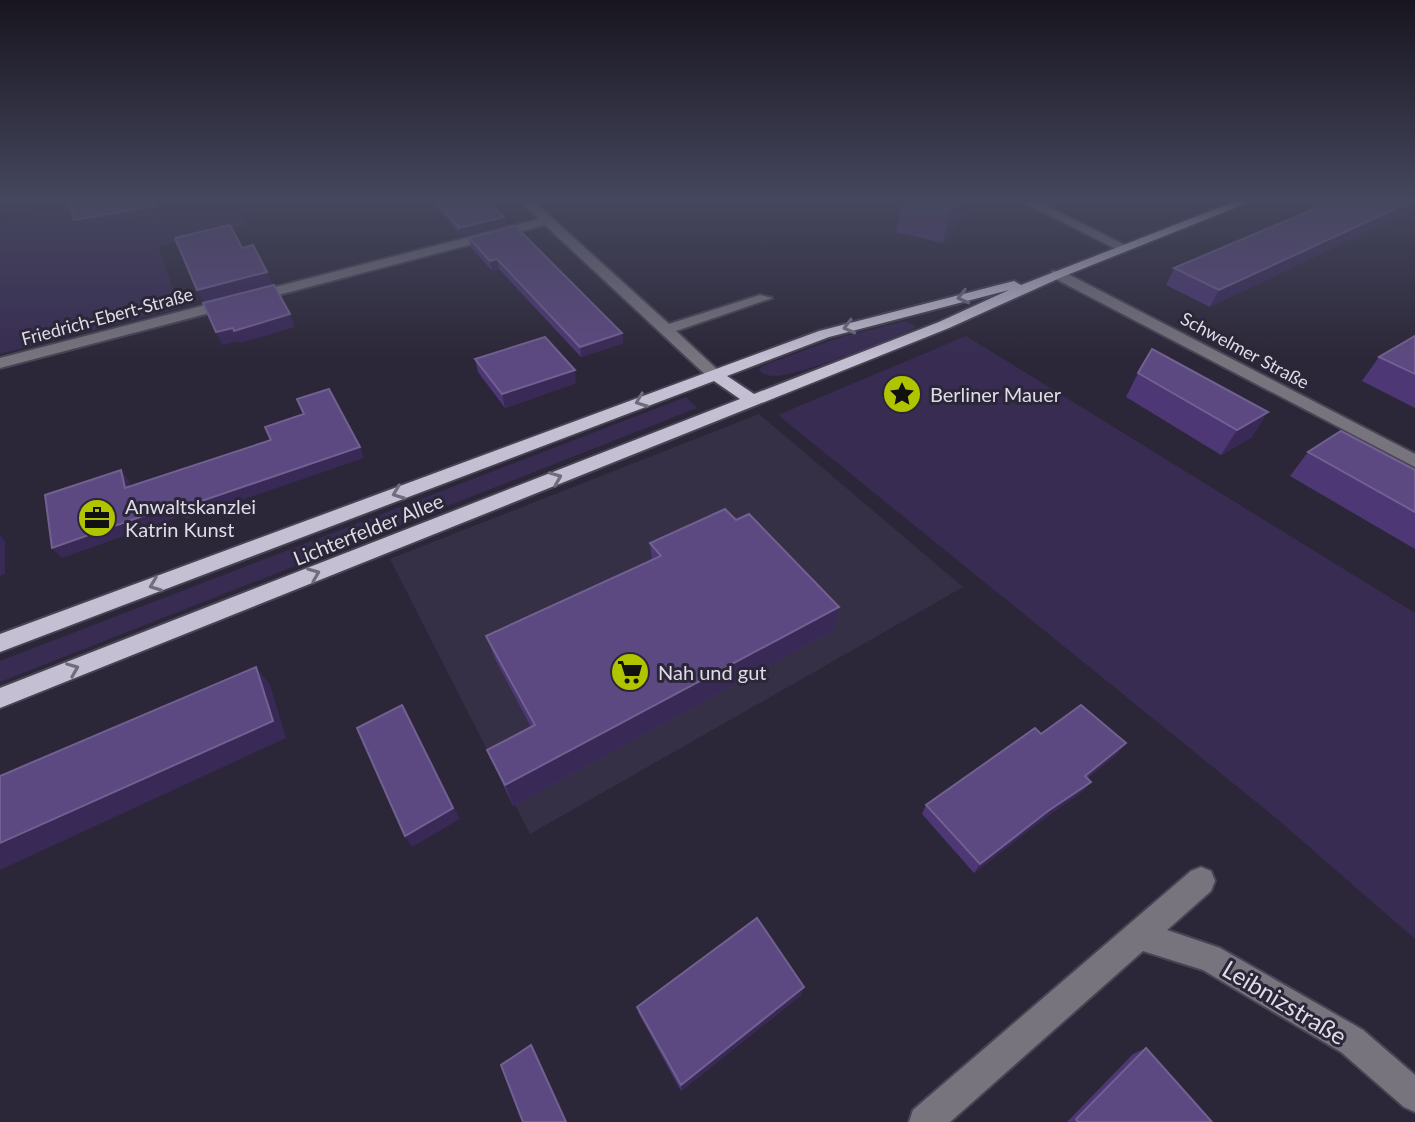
<svg xmlns="http://www.w3.org/2000/svg" width="1415" height="1122" font-family="Lato,sans-serif">
  <style>
    .built { fill: #363047 }
    .green { fill: #382c52 }
    .lines { fill: none; stroke-linecap: round; stroke-linejoin: round }
    .minor-casing { stroke: #494454; stroke-width: 4 }
    .major-casing { stroke: #494454; stroke-width: 4 }
    .minor { fill: #77747e; fill-rule: evenodd }
    .major { fill: #c4bfd2; fill-rule: evenodd }
    .wall { fill: #4d3775 }
    .shaded-wall { fill: #392957 }
    .building { fill: #5d4981; stroke: #716091; stroke-width: 2 }
    .oneway { stroke: #706b7d }
    .labels { text-anchor: middle; dominant-baseline: central; stroke-width: 6; stroke-linejoin: round; paint-order: stroke }
    .far-street-label { font-size: 18px; fill: #dfdce8; stroke: #2c2738 }
    .poi-label { font-size: 20px; fill: #dfdce8; stroke: #2c2738; text-anchor: start }
    .street-label { font-size: 20px; fill: #dfdce8; stroke: #2c2738 }
    .near-street-label { font-size: 24px; fill: #dfdce8; stroke: #2c2738 }
  </style>
  <rect width="100%" height="100%" fill="#2c2738"/>
  <path class="built" d="M759,414L963,587L530,834L390,559Z"/>
  <g class="green">
    <path d="M104,201H237L245,225L158,247L180,308L0,354V223Z"/>
    <path d="M906,321L917,327C895,339 799,375 776,376C768,376 764,375 759,370L762,366L841,337Z"/>
    <path d="M966,336L1415,613V939L1276,818L778,415Z"/>
    <path d="M686,397L697,408L0,682V661Z"/>
  </g>
  <g class="lines">
    <g class="minor-casing">
      <g id="minor">
        <path d="M520,201H533L669,324L760,295L772,298L676,331L722,374L720,377H708L545,225L0,368V358L539,219Z"/>
        <path d="M1021,201H1036L1131,248L1120,251Z"/>
        <path d="M1052,271H1062L1415,454V467L1052,277Z"/>
        <path d="M1201,867L1211,871L1215,881L1211,891L1167,930L1220,948L1363,1030L1415,1075V1112L1404,1107L1341,1052L1203,970L1143,951L950,1122H909L913,1110L1191,871Z"/>
      </g>
    </g>
    <g class="major-casing">
      <path id="major" d="M1236,201H1252L1062,277L949,328L0,708V688L740,399L714,381L0,652V634L819,331L1014,281L1021,285ZM1009,290L939,322L754,394L727,376L829,337Z"/>
    </g>
    <use href="#minor" class="minor"/>
    <use href="#major" class="major"/>
  </g>
  <g class="wall">
    <path d="M431,201H488L504,217L506,224L461,236Z"/>
    <path d="M902,201H976L943,243L896,232Z"/>
    <path d="M1333,201L1210,307L1166,285L1174,268Z"/>
    <path d="M469,238L622,333L623,343L581,357L499,269L492,271L471,247Z"/>
    <path d="M1415,336V408L1362,381L1379,357Z"/>
    <path d="M475,359L576,383L505,408L478,372Z"/>
    <path d="M1138,373L1252,437L1221,455L1126,397Z"/>
    <path d="M1308,452L1415,470V549L1290,476Z"/>
    <path d="M736,520L839,607L834,630L513,806L487,750L531,727L495,659L486,636L652,561L650,543Z"/>
    <path d="M1041,734L1118,753L1087,778L1091,782L1083,791L1042,820L974,873L922,814L926,805Z"/>
    <path d="M804,987L801,995L681,1091L639,1014L637,1007Z"/>
    <path d="M1146,1048L1212,1122H1067L1133,1054Z"/>
  </g>
  <g class="shaded-wall">
    <path d="M153,201H154L161,218L81,232L74,220Z"/>
    <path d="M957,201H976L943,243L950,209Z"/>
    <path d="M1412,201H1415V210L1210,307L1219,290Z"/>
    <path d="M504,217L506,224L461,236L459,228Z"/>
    <path d="M497,259L499,269L492,271L490,261Z"/>
    <path d="M267,272L273,285L204,302L197,290Z"/>
    <path d="M290,314L295,327L240,343L239,341L222,345L216,332Z"/>
    <path d="M622,333L623,343L581,357L580,347Z"/>
    <path d="M575,370L576,383L505,408L502,394Z"/>
    <path d="M1268,412L1252,437L1221,455L1237,430Z"/>
    <path d="M360,447L364,458L186,519L183,515L62,558L52,548L177,504Z"/>
    <path d="M121,470L129,481L133,499L125,488Z"/>
    <path d="M0,535L5,541V574L0,576Z"/>
    <path d="M839,607L834,630L513,806L505,785Z"/>
    <path d="M256,667L270,685L286,738L0,870V843Z"/>
    <path d="M409,717L460,819L412,847L405,836Z"/>
    <path d="M1126,743L1118,753L1077,785L1085,776Z"/>
    <path d="M1091,782L1083,791L1042,820L974,873L980,864L1048,811Z"/>
    <path d="M804,987L801,995L681,1091V1085Z"/>
    <path d="M531,1045L534,1048L567,1122H566Z"/>
  </g>
  <g class="building">
    <path d="M70,201H153L155,206L74,220Z"/>
    <path d="M436,201H488L504,217L459,228Z"/>
    <path d="M915,201H957L950,209Z"/>
    <path d="M1333,201H1412L1219,290L1174,268Z"/>
    <path d="M230,225L242,248L253,245L267,272L197,290L175,238Z"/>
    <path d="M515,226L622,333L580,347L497,259L490,261L469,238Z"/>
    <path d="M274,285L290,314L234,331L233,328L216,332L203,303Z"/>
    <path d="M1415,336V374L1379,357Z"/>
    <path d="M545,337L575,370L502,394L475,359Z"/>
    <path d="M1152,349L1268,412L1237,430L1138,373Z"/>
    <path d="M329,389L360,447L178,509L177,504L52,548L45,495L121,470L125,488L271,440L265,427L304,414L297,399Z"/>
    <path d="M1341,431L1415,470V512L1308,452Z"/>
    <path d="M725,509L736,520L749,514L839,607L505,785L487,750L535,725L486,636L661,556L650,543Z"/>
    <path d="M256,667L273,721L0,843V776Z"/>
    <path d="M402,705L453,808L405,836L357,728Z"/>
    <path d="M1081,705L1126,743L1085,776L1091,782L1048,811L980,864L926,805L1035,728L1041,734Z"/>
    <path d="M757,918L804,987L681,1085L637,1007Z"/>
    <path d="M531,1045L566,1122H523L501,1065Z"/>
    <path d="M1146,1048L1212,1122H1078L1076,1119Z"/>
  </g>
  <defs><path id="oneway-chevron" d="M-2-3.5L2.5 0L-2 3.5" fill="none" stroke-width="1.6" stroke-linecap="round" stroke-linejoin="round" transform="scale(2)"/></defs>
  <g class="oneway">
    <use href="#oneway-chevron" transform="translate(963 297) rotate(166)"/>
    <use href="#oneway-chevron" transform="translate(849 327) rotate(165)"/>
    <use href="#oneway-chevron" transform="translate(641 401) rotate(159)"/>
    <use href="#oneway-chevron" transform="translate(556 478) rotate(-22)"/>
    <use href="#oneway-chevron" transform="translate(398 493) rotate(159)"/>
    <use href="#oneway-chevron" transform="translate(314 574) rotate(-22)"/>
    <use href="#oneway-chevron" transform="translate(155 585) rotate(159)"/>
    <use href="#oneway-chevron" transform="translate(73 669) rotate(-22)"/>
  </g>
  <linearGradient id="sky" x2="0" y2="1"><stop stop-color="#18151f"/><stop offset="0.56" stop-color="#45475e"/><stop offset="1" stop-color="#45475e" stop-opacity="0"/></linearGradient>
  <rect width="1415" height="358" fill="url(#sky)"/>
  <defs>
    <g id="sight-disc" transform="scale(2)"><circle r="9.5" fill="#b0c500" stroke="#2c2738"/><path d="M0-6L1.8-2.2L6-1.7L2.9 1.2L3.7 5.4L0 3.3L-3.7 5.4L-2.9 1.2L-6-1.7L-1.8-2.2Z" fill="#111"/></g>
    <g id="office-disc" transform="scale(2)"><circle r="9.5" fill="#b0c500" stroke="#2c2738"/><path d="M-6-3h4V-5.5h4V-3h4V5H-6ZM-1-4.5V-3h2v-1.5ZM-6 0V1H6V0Z" fill="#111"/></g>
    <g id="supermarket-disc" transform="scale(2)"><circle r="9.5" fill="#b0c500" stroke="#2c2738"/><path d="M-6-5.5h2.5l.6 2H6L4.5 2H-2.5L-4.4-4H-6ZM-1.5 3.2a1.3 1.3 0 1 0 .1 0ZM3 3.2a1.3 1.3 0 1 0 .1 0Z" fill="#111"/></g>
  </defs>
  <g fill-rule="evenodd">
    <use href="#sight-disc" x="902" y="394"/>
    <use href="#office-disc" x="97" y="518"/>
    <use href="#supermarket-disc" x="630" y="672"/>
  </g>
  <g class="labels">
    <g class="far-street-label">
      <text transform="translate(107 316) rotate(-15)">Friedrich-Ebert-Straße</text>
      <text transform="translate(1245 350) rotate(28)">Schwelmer Straße</text>
    </g>
    <g class="poi-label">
      <text x="930" y="394">Berliner Mauer</text>
      <text x="125" y="506">Anwaltskanzlei<tspan x="125" dy="23">Katrin Kunst</tspan></text>
      <text x="658" y="672">Nah und gut</text>
    </g>
    <g class="street-label">
      <text transform="translate(368 529) rotate(-22)">Lichterfelder Allee</text>
    </g>
    <g class="near-street-label">
      <text transform="translate(1285 1002) rotate(31)">Leibnizstraße</text>
    </g>
  </g>
</svg>
